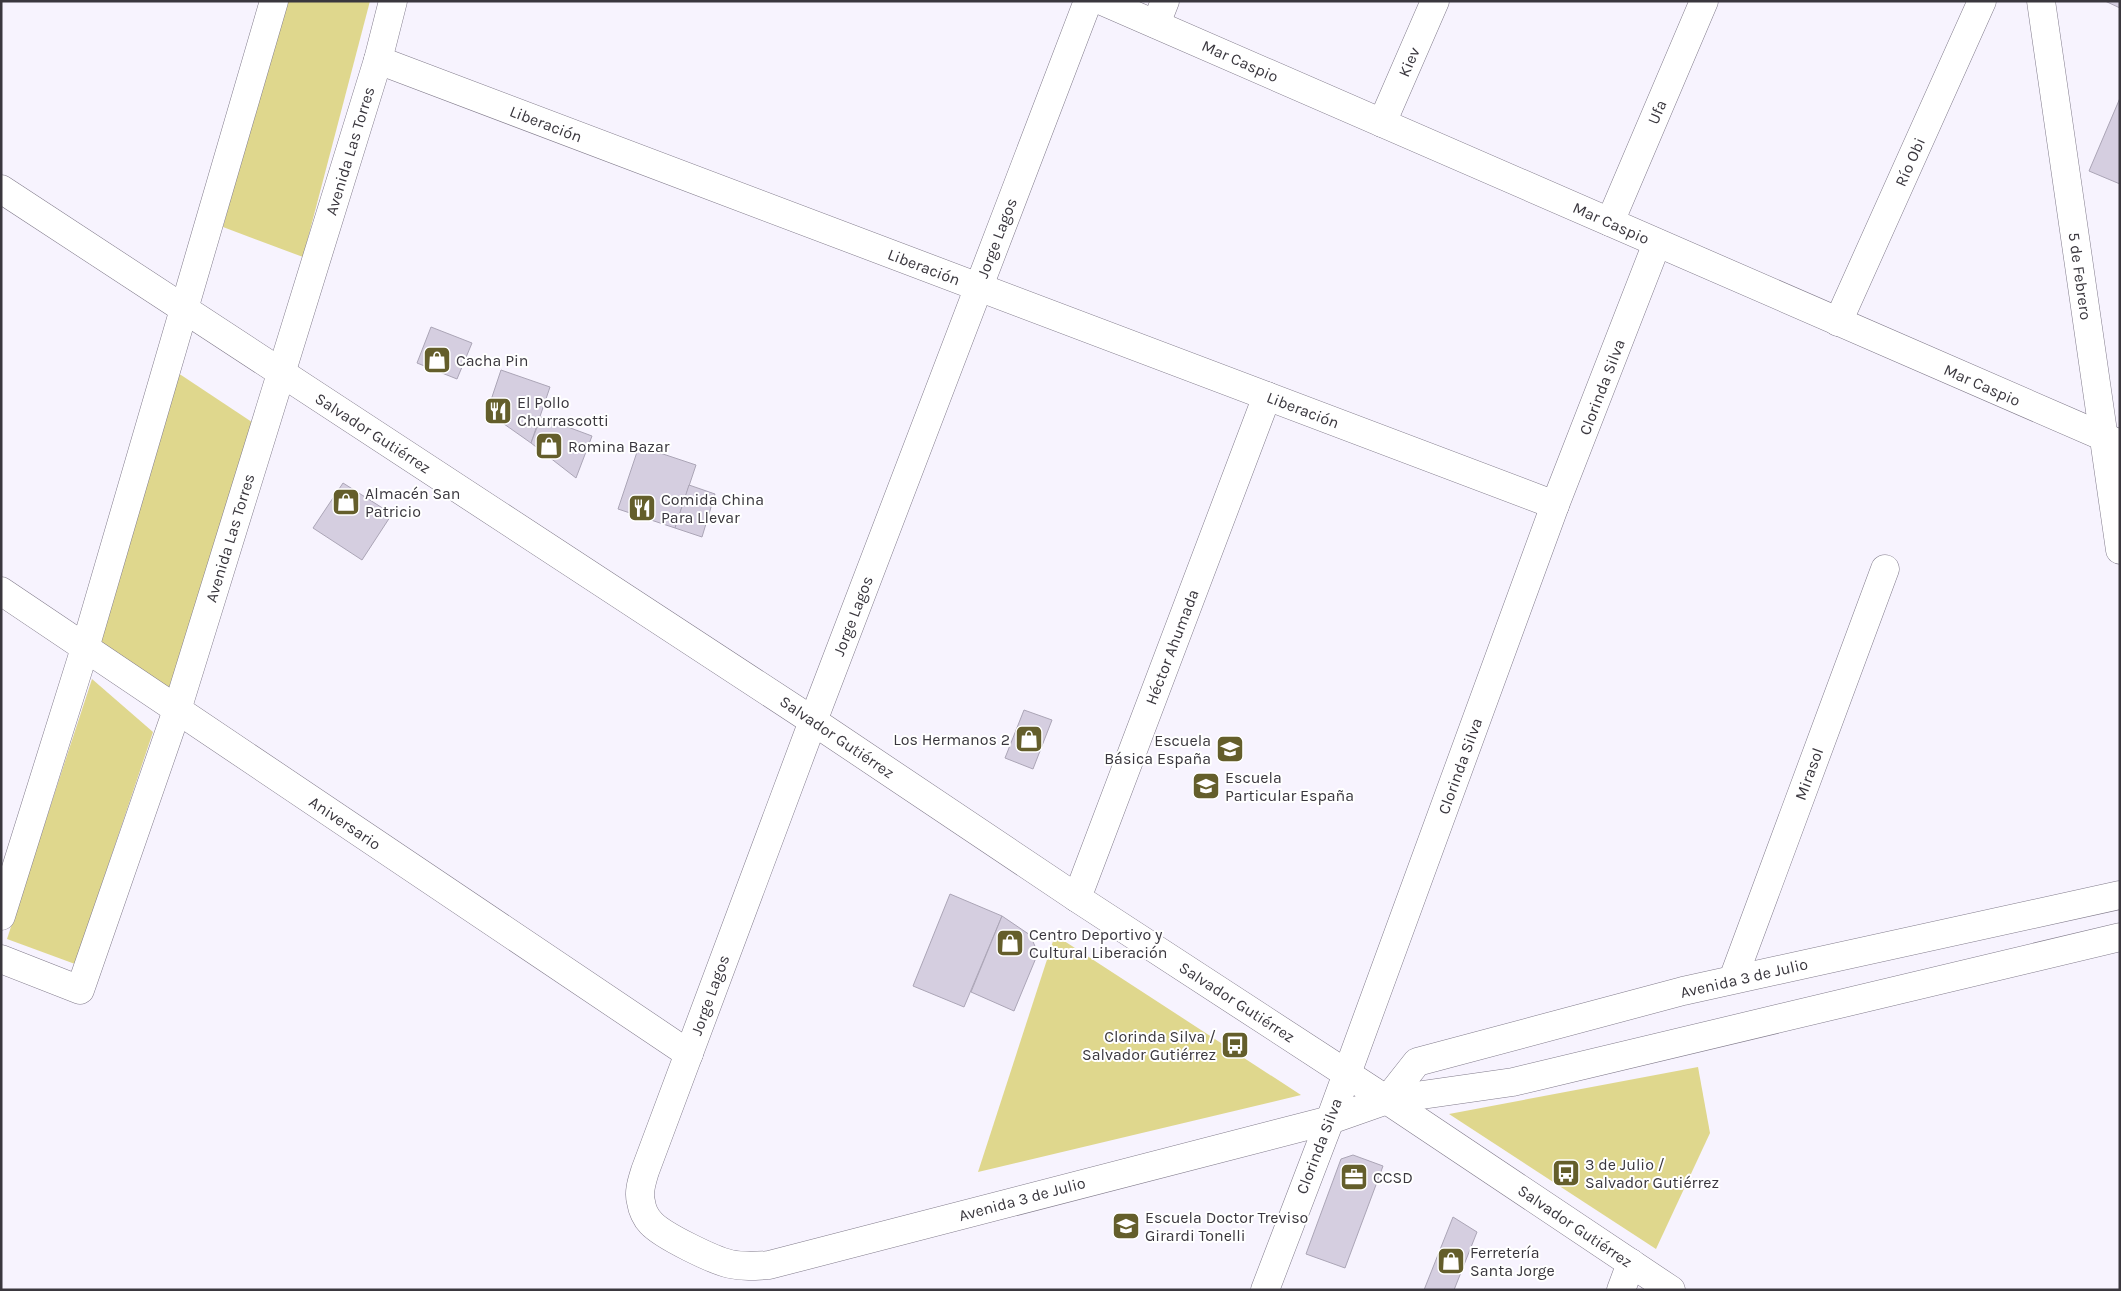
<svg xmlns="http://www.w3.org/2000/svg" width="2121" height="1291" font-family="Karla,sans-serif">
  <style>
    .green { fill: #dfd78d }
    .building { fill: #d5cee0; stroke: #aba5b6 }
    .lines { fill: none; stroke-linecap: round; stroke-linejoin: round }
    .street-casing { stroke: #817b8b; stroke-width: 29 }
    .secondary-casing { stroke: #817b8b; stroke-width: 29 }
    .street { stroke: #fff; stroke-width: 28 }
    .secondary { stroke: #fff; stroke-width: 28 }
    .labels { text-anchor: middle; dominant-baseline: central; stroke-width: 4; stroke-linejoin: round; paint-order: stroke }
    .street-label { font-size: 16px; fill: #3a373e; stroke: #fff }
    .poi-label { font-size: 16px; fill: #3a373e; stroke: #fff; text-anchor: start }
  </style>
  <rect width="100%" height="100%" fill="#f7f3fe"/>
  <g class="green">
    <path d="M284,1H370L303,257L223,227Z"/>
    <path d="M175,371L258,426L176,693L94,642Z"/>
    <path d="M92,679L153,732L75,964L7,939Z"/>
    <path d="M1055,935L1301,1095L978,1172Z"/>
    <path d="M1698,1067L1710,1133L1656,1249L1449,1114Z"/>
  </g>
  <g class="building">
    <path d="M2105,1H2120V8Z"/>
    <path d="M2120,98V184L2089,171Z"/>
    <path d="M431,327L472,343L457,379L417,363Z"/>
    <path d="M501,370L550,387L531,443L487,412Z"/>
    <path d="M541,417L592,436L576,478L531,443Z"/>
    <path d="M639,446L696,465L675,528L618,509Z"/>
    <path d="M343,483L392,514L362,560L313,528Z"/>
    <path d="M689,485L715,494L702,537L675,528Z"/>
    <path d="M1024,710L1052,720L1033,769L1005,758Z"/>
    <path d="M950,894L1002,916L964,1007L913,986Z"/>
    <path d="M1002,916L1030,935L1038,953L1014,1011L971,992Z"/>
    <path d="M1353,1155L1383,1166L1345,1268L1306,1254L1341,1159Z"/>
    <path d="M1453,1217L1477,1232L1454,1290H1424Z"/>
  </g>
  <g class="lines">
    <g class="street-casing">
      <g id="street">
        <path d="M1088,1L813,721L645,1171C642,1181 638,1192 641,1202C642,1209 646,1218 651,1223C663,1236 713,1260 730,1264C744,1267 755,1266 769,1265L1330,1120L1387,1100"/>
        <path d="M1102,1L2120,444"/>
        <path d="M1156,24L1165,1"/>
        <path d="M378,60L1555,505"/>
        <path d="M1382,123L1435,1"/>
        <path d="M1610,222L1704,1"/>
        <path d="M1838,322L1982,1"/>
        <path d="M1,591L689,1054"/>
        <path d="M1077,898L1267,396"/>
        <path d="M1,916L85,648L274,1"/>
        <path d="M1,959L80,990L177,710L378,60L393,1"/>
        <path d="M1733,979L1885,569"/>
        <path d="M1265,1290L1330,1120L1555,505L1657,243"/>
        <path d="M1621,1290L1631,1263"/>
      </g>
    </g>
    <g class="secondary-casing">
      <g id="secondary">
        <path d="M2041,1L2120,550"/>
        <path d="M1,189L813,721L1077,898L1387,1100L1671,1290"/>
        <path d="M1387,1100L1417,1062L1683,991L2120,895"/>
        <path d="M1387,1100L1513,1082L2120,937"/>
      </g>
    </g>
    <use href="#street" class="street"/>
    <use href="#secondary" class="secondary"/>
  </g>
  <defs>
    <g id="shop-square" transform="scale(1.4375)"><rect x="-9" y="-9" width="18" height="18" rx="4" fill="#645e2b" stroke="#fff"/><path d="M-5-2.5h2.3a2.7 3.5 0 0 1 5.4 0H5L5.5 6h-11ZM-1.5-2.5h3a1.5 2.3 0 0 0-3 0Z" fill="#fff"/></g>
    <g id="restaurant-square" transform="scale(1.4375)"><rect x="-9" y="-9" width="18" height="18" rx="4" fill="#645e2b" stroke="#fff"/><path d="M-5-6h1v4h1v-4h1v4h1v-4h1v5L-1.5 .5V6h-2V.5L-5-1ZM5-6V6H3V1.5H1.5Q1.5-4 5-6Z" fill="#fff"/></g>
    <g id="school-square" transform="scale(1.4375)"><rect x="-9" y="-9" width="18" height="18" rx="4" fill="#645e2b" stroke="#fff"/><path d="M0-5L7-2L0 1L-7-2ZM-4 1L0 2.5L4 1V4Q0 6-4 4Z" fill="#fff"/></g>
    <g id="bus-square" transform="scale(1.4375)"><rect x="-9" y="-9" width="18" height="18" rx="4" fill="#645e2b" stroke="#fff"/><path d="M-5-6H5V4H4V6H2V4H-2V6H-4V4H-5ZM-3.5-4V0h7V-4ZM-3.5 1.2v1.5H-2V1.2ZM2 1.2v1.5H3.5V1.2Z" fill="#fff"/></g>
    <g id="office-square" transform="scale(1.4375)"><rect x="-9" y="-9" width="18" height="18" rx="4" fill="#645e2b" stroke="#fff"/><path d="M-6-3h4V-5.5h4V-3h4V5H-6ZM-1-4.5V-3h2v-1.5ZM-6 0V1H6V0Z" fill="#fff"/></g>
  </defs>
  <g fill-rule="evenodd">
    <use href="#shop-square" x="437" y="360"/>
    <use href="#restaurant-square" x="498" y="411"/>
    <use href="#shop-square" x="549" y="446"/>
    <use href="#shop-square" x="346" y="502"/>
    <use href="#restaurant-square" x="642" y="508"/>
    <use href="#shop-square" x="1029" y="739"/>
    <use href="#school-square" x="1230" y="749"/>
    <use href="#school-square" x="1206" y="786"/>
    <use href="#shop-square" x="1010" y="943"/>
    <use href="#bus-square" x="1235" y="1045"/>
    <use href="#bus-square" x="1566" y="1173"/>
    <use href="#office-square" x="1354" y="1177"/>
    <use href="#school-square" x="1126" y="1226"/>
    <use href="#shop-square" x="1451" y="1261"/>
  </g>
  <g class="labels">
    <g class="street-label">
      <text transform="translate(1240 61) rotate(24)">Mar Caspio</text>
      <text transform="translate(1409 62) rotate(-67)">Kiev</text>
      <text transform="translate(1657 112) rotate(-67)">Ufa</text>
      <text transform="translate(546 124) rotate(21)">Liberación</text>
      <text transform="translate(350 151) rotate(-73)">Avenida Las Torres</text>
      <text transform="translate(1910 162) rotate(-66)">Río Obi</text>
      <text transform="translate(1611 223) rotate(24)">Mar Caspio</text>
      <text transform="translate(997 238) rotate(-69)">Jorge Lagos</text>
      <text transform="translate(924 267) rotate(21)">Liberación</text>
      <text transform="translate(2080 276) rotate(82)">5 de Febrero</text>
      <text transform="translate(1982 385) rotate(24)">Mar Caspio</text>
      <text transform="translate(1602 387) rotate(-69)">Clorinda Silva</text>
      <text transform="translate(1303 410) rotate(21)">Liberación</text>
      <text transform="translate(373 433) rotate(33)">Salvador Gutiérrez</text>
      <text transform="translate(230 538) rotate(-73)">Avenida Las Torres</text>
      <text transform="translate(853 616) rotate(-69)">Jorge Lagos</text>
      <text transform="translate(1172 647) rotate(-69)">Héctor Ahumada</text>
      <text transform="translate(837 737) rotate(34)">Salvador Gutiérrez</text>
      <text transform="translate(1460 766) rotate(-70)">Clorinda Silva</text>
      <text transform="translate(1809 774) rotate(-70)">Mirasol</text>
      <text transform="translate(345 823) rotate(34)">Aniversario</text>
      <text transform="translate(1744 978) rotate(-13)">Avenida 3 de Julio</text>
      <text transform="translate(710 995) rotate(-70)">Jorge Lagos</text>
      <text transform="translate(1237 1002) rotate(33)">Salvador Gutiérrez</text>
      <text transform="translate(1319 1146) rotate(-69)">Clorinda Silva</text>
      <text transform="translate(1022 1199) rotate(-15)">Avenida 3 de Julio</text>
      <text transform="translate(1575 1226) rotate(34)">Salvador Gutiérrez</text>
    </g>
    <g class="poi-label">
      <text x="456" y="360">Cacha Pin</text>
      <text x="517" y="402">El Pollo<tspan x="517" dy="18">Churrascotti</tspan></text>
      <text x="568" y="446">Romina Bazar</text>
      <text x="365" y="493">Almacén San<tspan x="365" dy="18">Patricio</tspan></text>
      <text x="661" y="499">Comida China<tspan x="661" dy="18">Para Llevar</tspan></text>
      <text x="1010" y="739" text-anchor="end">Los Hermanos 2</text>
      <text x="1211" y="740" text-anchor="end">Escuela<tspan x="1211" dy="18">Básica España</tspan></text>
      <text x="1225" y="777">Escuela<tspan x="1225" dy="18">Particular España</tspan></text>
      <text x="1029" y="934">Centro Deportivo y<tspan x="1029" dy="18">Cultural Liberación</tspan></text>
      <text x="1216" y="1036" text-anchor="end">Clorinda Silva /<tspan x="1216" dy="18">Salvador Gutiérrez</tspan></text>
      <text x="1585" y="1164">3 de Julio /<tspan x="1585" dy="18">Salvador Gutiérrez</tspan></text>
      <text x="1373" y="1177">CCSD</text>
      <text x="1145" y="1217">Escuela Doctor Treviso<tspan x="1145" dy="18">Girardi Tonelli</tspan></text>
      <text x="1470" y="1252">Ferretería<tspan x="1470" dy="18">Santa Jorge</tspan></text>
    </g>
  </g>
  <rect width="2121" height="1291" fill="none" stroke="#3a373e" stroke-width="5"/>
</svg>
